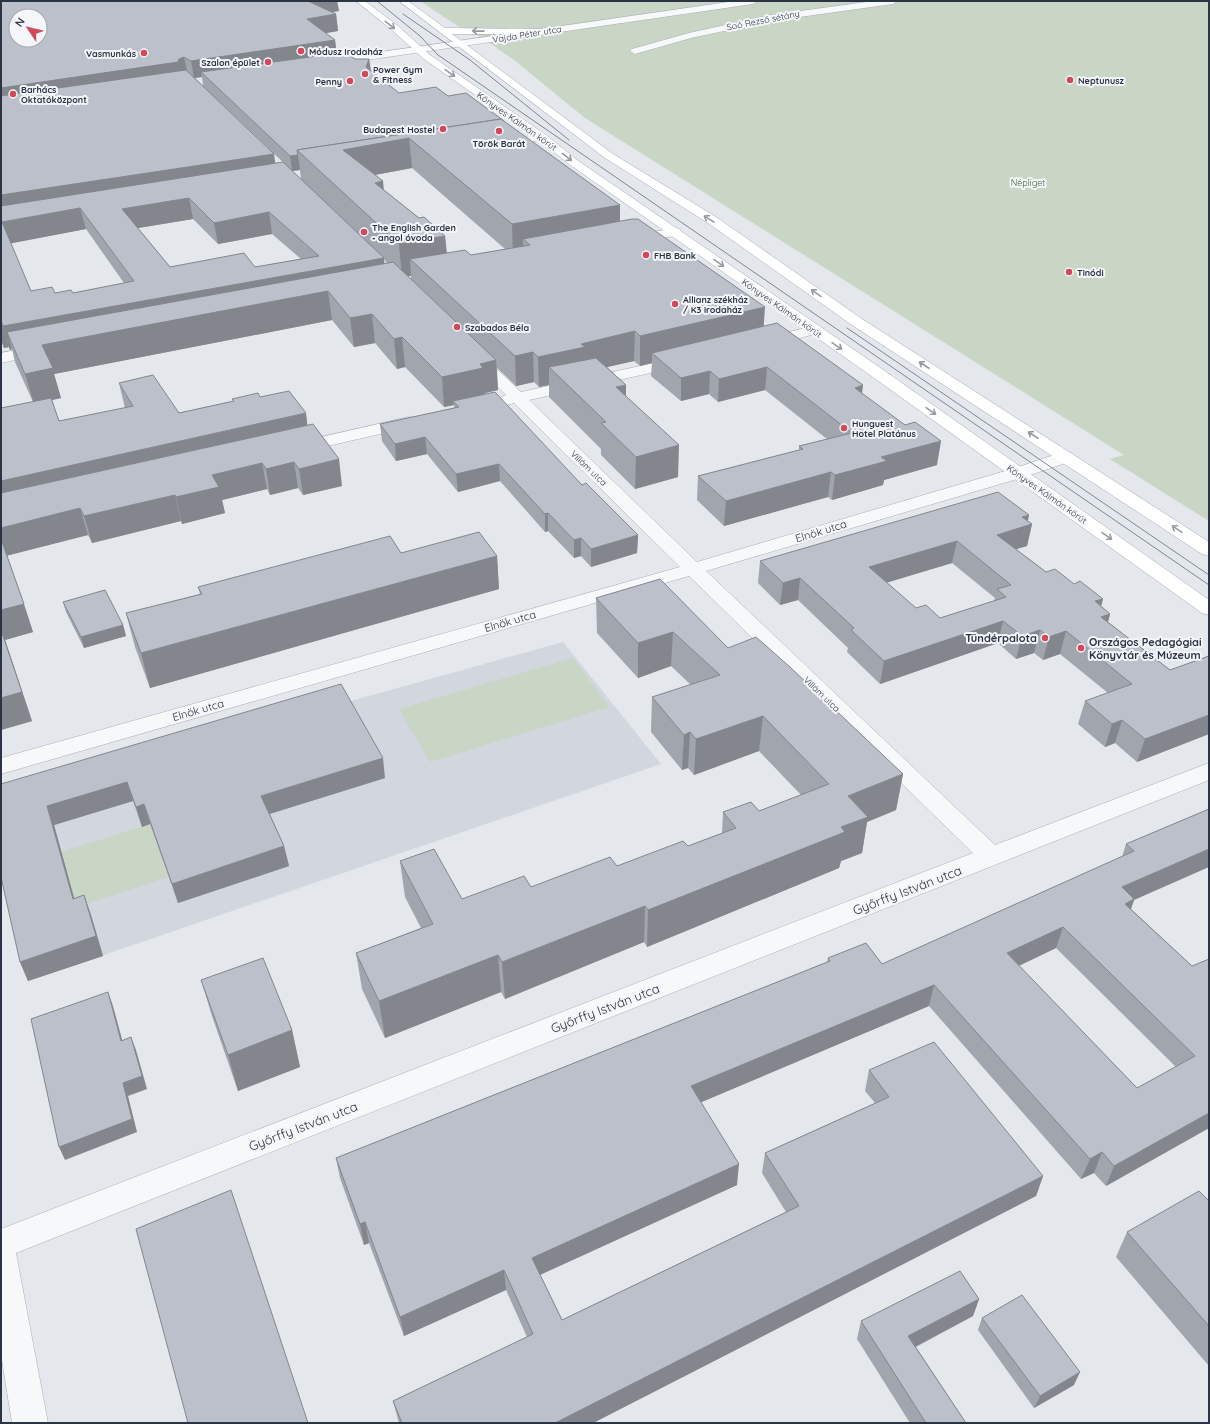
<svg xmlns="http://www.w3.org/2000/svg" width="1210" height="1424" font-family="Quicksand,sans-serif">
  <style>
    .built { fill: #d2d6de }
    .green { fill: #c9d6c5 }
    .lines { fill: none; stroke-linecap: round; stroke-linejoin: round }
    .minor-casing { stroke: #a9aeb7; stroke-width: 1 }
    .major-casing { stroke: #a3abb8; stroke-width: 1 }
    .minor { fill: #f7f8fa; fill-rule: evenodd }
    .major { fill: #fff; fill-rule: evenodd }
    .tram { stroke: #7d8696; stroke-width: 1 }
    .wall { fill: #a1a5ae; fill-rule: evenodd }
    .shaded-wall { fill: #83868d }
    .building { fill: #bbc0ca; stroke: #83868d; fill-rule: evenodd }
    .oneway { stroke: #959aa2 }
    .poi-dot { fill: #d1495b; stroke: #f4f6f9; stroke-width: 1.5 }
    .labels { text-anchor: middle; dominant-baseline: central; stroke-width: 4; stroke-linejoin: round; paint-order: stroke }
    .far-street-label { font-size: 9px; fill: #2b3445; stroke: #f4f6f9 }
    .far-poi-label { font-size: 9px; font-weight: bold; fill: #2b3445; stroke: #f4f6f9; text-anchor: start }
    .far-park-label { font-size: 9px; fill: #3f6138; stroke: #f4f6f9 }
    .street-label { font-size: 11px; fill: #2b3445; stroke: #f4f6f9 }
    .poi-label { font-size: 11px; font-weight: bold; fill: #2b3445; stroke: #f4f6f9; text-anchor: end }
    .near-street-label { font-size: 13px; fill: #2b3445; stroke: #f4f6f9 }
  </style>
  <rect width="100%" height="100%" fill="#e4e7ec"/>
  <path class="built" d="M563,642L661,764L28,981L1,862V806L344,703Z"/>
  <g class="green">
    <path d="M420,1H1209V521L1110,459L1124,455L585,118L514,60L481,37L456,25Z"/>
    <path d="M573,658L609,707L430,762L399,709Z"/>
    <path d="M150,824L168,877L77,907L61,852Z"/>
  </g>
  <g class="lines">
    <g class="minor-casing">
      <g id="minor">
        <path d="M735,1H757L753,4L325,66L320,63L325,60Z"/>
        <path d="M874,1H897L893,4L771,21L691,38L635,54L630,51L632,49L689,33L771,15Z"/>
        <path d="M542,134L546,135L548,137L546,139L500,147L494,144L500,141Z"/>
        <path d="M675,228L680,229L681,232L680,235L631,244L624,240L631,236Z"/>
        <path d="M814,326L819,327L821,330L819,333L765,347L760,345L757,342L760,339Z"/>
        <path d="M43,345L48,347L51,350L48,353L1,363V353Z"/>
        <path d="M477,353L482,355L521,392L681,357L686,359L689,362L686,365L529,400L697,562L1012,469L1060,453L1066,452L1072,453L1075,457L1072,461L1024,477L706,571L995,845L1209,763V780L16,1253L48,1423H12L1,1354V1229L973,853L689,576L1,774V758L680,567L514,403L507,405L501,403L499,400L501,397L506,395L469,358L472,355Z"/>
        <path d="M409,417L415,418L417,422L415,426L297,453L291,452L288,448L291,444Z"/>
      </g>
    </g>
    <g class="major-casing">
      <g id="major">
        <path d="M356,1H365L398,26L430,55L546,135L577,160L882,369L1209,600V615L1202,613L870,375L569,164L538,139L424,59L392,30Z"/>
        <path d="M399,1H408L445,28L548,29L550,31L545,34H452L613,154L716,217L862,319L1209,542V556L1202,554L852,325L708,223L605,158Z"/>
      </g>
    </g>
    <use href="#minor" class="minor"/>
    <use href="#major" class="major"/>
    <g class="tram">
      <path d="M377,1L420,36L438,55L1209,585"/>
      <path d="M403,14L470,60L569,140"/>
      <path d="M847,328L1209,575"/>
    </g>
  </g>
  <g class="wall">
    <path d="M1,1H337L339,11L332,12L336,14L338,31L325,33L335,40L337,53L355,59H369L371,71L399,93L448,96L620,205V221L764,326L862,393L937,465L884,480L883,485L832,500L828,497L724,526L697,500L698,476L799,450V446L827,439L765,390L718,402L709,394L681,401L651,376L652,363L640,366L634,361L607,367L626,385V397L678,477L635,489L601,455V449L549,397V385L539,387L534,382L516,386L497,368L498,390L485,393V394L582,485L638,535L637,553L591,567L581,556L574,558L548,531L545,532L500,481L458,492L427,454L396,461L382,441L380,424L454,408V405L444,407L405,367L397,369L375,343L354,347L332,320L54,374L61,398L52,400L59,421L125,408L119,383L179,413L233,401L232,399L260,397L307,425L342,486L303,495L298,488L270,495L267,489L222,500L225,513L182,524L181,521L92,543L88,535L7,555L33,632L5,640L32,721L1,730V408L33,402L15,362L12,349L10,350L9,347L4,348L1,341ZM202,77L203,86L195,78ZM220,102L292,171L300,170L301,180L275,163ZM412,168L505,249L471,255L447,253L445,236L419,218L383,189V181L375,175ZM193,219L218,244L272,234L301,259L255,267H170L138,228ZM86,229L124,283L73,293H55L31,291L10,243ZM384,259L387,263H384ZM408,276H411V280Z"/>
    <path d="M1028,521L1032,524L1027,546L1016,549L1046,572L1074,584L1103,599L1101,606L1110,614L1108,622L1170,670L1209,656V734L1137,762L1115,743L1105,747L1078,724L1085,701L1108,693L1060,654L1043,660L1034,653L1016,659L998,643L880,684L847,652L848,648L798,600L780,605L758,583L760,561ZM952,563L995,598L994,601L940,618L916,608L886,583Z"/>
    <path d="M401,553L497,556L499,589L150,688L135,647L126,613L200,594L198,587Z"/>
    <path d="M596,598L728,648L903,774L896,810L867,822L862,853L841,861L839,868L647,947L644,942L505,999L501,992L385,1038L362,989L356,953L421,928L405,897L400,861L462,899L531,887L617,866L688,846L722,833L723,812L759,811L801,795L759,751L694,775L688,768L682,770L651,732L652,697L691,685L671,666L638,678L597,633Z"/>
    <path d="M63,602L123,625L126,636L84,648L66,612Z"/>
    <path d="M385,778L270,814L284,846L289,866L178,903L150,824L142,827L133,801L54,825L74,899L84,895L91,915L103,956L28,981L20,962L1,784Z"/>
    <path d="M1209,809L1134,900L1131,909L1192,966L1209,1128L1106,1186L1094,1173L1081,1179L929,1006L701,1102L737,1185L540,1275L562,1320L786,1212L762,1173L765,1153L875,1103L865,1091L869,1070L1043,1176L1036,1196L593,1423H399L393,1401L527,1337L506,1290L404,1336L369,1243L364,1245L340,1178L336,1158L827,962L828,958L882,964L1122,857L1126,844ZM1056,948L1176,1067L1137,1088L1019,966Z"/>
    <path d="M201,980L292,1030L300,1067L238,1091L212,1016Z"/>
    <path d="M1209,1201V1366L1116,1257L1127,1232Z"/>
    <path d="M979,1299L973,1316L916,1347L966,1423H910L857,1339L861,1321Z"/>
    <path d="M982,1318L1074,1385L1034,1408L978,1330Z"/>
  </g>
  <g class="shaded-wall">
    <path d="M305,1H337L339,11L307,16Z"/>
    <path d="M336,14L338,31L309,36L307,19Z"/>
    <path d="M335,40L337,58L201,72L202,77L194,78L191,61Z"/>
    <path d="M184,57L188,75L1,108V88L179,59Z"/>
    <path d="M369,59L371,72L366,67Z"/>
    <path d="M409,138L412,168L347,180L302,154Z"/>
    <path d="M274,154L277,174L1,217V195Z"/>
    <path d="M298,155L300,170L292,171L290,156Z"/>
    <path d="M383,181L386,213L375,183Z"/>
    <path d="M189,198L193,219L126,230L122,209Z"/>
    <path d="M620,205V237L530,245L523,239V255L513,257L512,224Z"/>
    <path d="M80,208L86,229L8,244L2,222Z"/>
    <path d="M269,212L272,234L218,244L214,223Z"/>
    <path d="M445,236L448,269L410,259L411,276L402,277L399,244Z"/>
    <path d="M384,258L386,280L7,332L12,349L10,350L3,326Z"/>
    <path d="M328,291L332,320L54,374L61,398L34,404L25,374L42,345Z"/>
    <path d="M765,307L763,336L652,353V363L640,366V336Z"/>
    <path d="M372,314L375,343L354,347L350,318Z"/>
    <path d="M1,323H2L9,347L4,348L1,338Z"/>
    <path d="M635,331L634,361L585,372L549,367V385L539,387L538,357L581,344Z"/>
    <path d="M402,337L405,367L397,369L394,339Z"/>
    <path d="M533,352L534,382L516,386L515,356Z"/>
    <path d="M496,360L498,390L485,393V398L453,401L454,405L444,407L442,377L480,364Z"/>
    <path d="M767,367L765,390L718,402L719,379Z"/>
    <path d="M710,371L709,394L681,401V378Z"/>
    <path d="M626,385V415L616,387Z"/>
    <path d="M863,385L860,409L855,388Z"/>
    <path d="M306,413L309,438L1,509V481Z"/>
    <path d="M425,437L427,454L396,461L395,444Z"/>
    <path d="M941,441L937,465L884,480L883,485L832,500L835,475L881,457Z"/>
    <path d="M679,445L678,477L635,489L636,457Z"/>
    <path d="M339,459L342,486L303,495L299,469Z"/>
    <path d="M294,462L298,488L270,495L266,469Z"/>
    <path d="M262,463L267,489L222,500L225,513L182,524L176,497L212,475Z"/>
    <path d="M499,464L500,481L458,492L456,474Z"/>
    <path d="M831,472L828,497L724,526L726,501Z"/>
    <path d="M175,495L181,521L92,543L84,516Z"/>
    <path d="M80,508L88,535L6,556L1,540V528Z"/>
    <path d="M548,513V531L545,532V514Z"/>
    <path d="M1029,515L1027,526L1032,524L1027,546L993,556L997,535L1022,517Z"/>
    <path d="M638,535L637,553L591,567V549Z"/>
    <path d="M581,538V556L574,558V540Z"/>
    <path d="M957,541L952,563L865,589L869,567Z"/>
    <path d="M497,556L499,589L150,688L141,653Z"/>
    <path d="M800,578L798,600L780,605L783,583Z"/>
    <path d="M1103,599L1097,621L1095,601Z"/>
    <path d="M24,604L33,632L5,640L32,721L1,730V610Z"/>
    <path d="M1110,614L1104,636L1101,617Z"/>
    <path d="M1003,621L998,643L880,684L884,661Z"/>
    <path d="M123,625L126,636L84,648L81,637Z"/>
    <path d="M1040,630L1034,653L1016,659L1022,636Z"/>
    <path d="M1066,631L1060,654L1043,660L1049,637Z"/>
    <path d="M673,632L671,666L638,678V643Z"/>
    <path d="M1209,715V734L1137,762L1145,739Z"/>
    <path d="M763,716L759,751L694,775L696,739Z"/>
    <path d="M1122,720L1115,743L1105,747L1112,724Z"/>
    <path d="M690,732L688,768L682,770L684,735Z"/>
    <path d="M383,758L385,778L266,815L261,796Z"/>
    <path d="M903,774L896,810L867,822L862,853L841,861L839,868L647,947L648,910L848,796Z"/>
    <path d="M127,782L133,801L54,825L80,919L73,899L47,806Z"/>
    <path d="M144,804L150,824L142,827L136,807Z"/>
    <path d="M284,846L289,866L178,903L172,884Z"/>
    <path d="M1209,849V867L1134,900L1127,920L1122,887Z"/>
    <path d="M84,895L91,915L103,956L28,981L20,962Z"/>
    <path d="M645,906L644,942L505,999L502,962Z"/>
    <path d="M1063,927L1056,948L1001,974L1007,953Z"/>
    <path d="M498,955L501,992L385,1038L379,1001Z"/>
    <path d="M934,985L929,1006L690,1107L691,1086Z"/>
    <path d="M108,992L113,1006L126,1054L121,1041Z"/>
    <path d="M292,1030L300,1067L238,1091L228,1055Z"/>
    <path d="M131,1037L136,1050L147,1089L128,1096L137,1132L65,1160L59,1147L123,1083Z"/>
    <path d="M1209,1113V1128L1106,1186L1114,1166Z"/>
    <path d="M1102,1152L1094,1173L1081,1179L1090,1159Z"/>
    <path d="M739,1164L737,1185L533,1278L532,1258Z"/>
    <path d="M1043,1176L1036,1196L593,1423H555Z"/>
    <path d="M365,1222L369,1243L364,1245L360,1224Z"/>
    <path d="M504,1270L506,1290L404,1336L400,1317Z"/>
    <path d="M979,1299L973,1316L903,1353L908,1336Z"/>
    <path d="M1080,1372L1074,1385L1034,1408L1040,1396Z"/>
  </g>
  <g class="building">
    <path d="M1,1H308L336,14L307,19L335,40L191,61L184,57L179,59L178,62L1,88ZM16,16H40V40H16Z"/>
    <path d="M346,52L355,59H369L366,67L399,93L436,87L448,96L466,93L504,121L501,119L297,150L298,155L290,156L201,72Z"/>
    <path d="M186,70L274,154L1,195V96Z"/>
    <path d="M501,119L620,205L512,224L409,138L343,150L383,181L375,183L419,218L424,217L445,236L399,244L297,150Z"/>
    <path d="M283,162L384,258L3,326L2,323H1V206ZM189,198L214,223L269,212L319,256L255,267L244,253L170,267L122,209ZM80,208L134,281L73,293L71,290L55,293L52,287L31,291L2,222Z"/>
    <path d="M632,219H638L765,307L640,336L635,331L581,344L585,347L538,357L533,352L515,356L410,259L465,250L471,255L530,245L523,239Z"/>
    <path d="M393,262L496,360L480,364L483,368L442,377L402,337L394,339L372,314L350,318L328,291L42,345L53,368L25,374L7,332Z"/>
    <path d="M777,323L863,385L855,388L905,425L915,422L941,441L881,457L887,461L835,475L831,472L726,501L698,476L803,449L799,446L852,433L767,367L719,379L710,371L681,378L652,353Z"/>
    <path d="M596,358L626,385L616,387L679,445L636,457L601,423L606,422L549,367Z"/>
    <path d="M153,375L179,413L234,401L232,399L258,393L260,397L289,391L306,413L1,481V408L51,398L59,421L133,406L119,383Z"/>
    <path d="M495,392L582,485L586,483L638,535L591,549L581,538L574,540L548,513L545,514L499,464L456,474L425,437L395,444L380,424L459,407L453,401Z"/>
    <path d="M313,424L339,459L299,469L294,462L266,469L262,463L212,475L219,487L176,497L175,495L84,516L80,508L1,528V493Z"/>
    <path d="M998,492L1029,515L1022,517L1032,524L997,535L1046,572L1055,569L1074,584L1080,581L1103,599L1095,601L1110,614L1101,617L1170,670L1209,656V715L1145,739L1122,720L1112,724L1085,701L1132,684L1066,631L1049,637L1040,630L1022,636L1003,621L884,661L851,630L854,628L800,578L783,583L760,561ZM957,541L1011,585L997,589L1006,597L940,618L926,605L916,608L869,567Z"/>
    <path d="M479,532L497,556L141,653L126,613L202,594L198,587L390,536L401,553Z"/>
    <path d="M1,539L24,604L1,610Z"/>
    <path d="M660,579L728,648L756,637L790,667L903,774L848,796L868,817L841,827L845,832L648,910L645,906L502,962L498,955L379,1001L356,953L433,924L400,861L434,849L462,899L524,876L531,887L610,857L617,866L683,841L688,846L736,828L723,812L751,802L759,811L829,784L763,716L696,739L690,732L684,735L652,697L720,675L673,632L638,643L596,598Z"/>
    <path d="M105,590L123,625L81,637L63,602Z"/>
    <path d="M1,630L22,692L1,698Z"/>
    <path d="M341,684L383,758L261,796L284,846L172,884L144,804L136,807L127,782L47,806L73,899L84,895L96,936L20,962L1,877V784Z"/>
    <path d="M1209,809V849L1122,887L1134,899L1125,904L1192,966L1209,959V1113L1114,1166L1102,1152L1090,1159L934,985L691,1086L739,1164L532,1258L562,1320L799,1206L765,1153L889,1097L869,1070L934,1042L1043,1176L555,1423H402L393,1401L533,1334L504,1270L400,1317L365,1222L360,1224L336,1158L830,961L828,958L866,943L882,964L1134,851L1126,844ZM1063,927L1195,1056L1137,1088L1007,953Z"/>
    <path d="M263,958L292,1030L228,1055L201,980Z"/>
    <path d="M108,992L121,1041L131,1037L142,1076L123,1083L132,1119L59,1147L31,1019Z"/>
    <path d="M231,1190L308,1423H188L136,1229Z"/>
    <path d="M1199,1191L1209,1201V1326L1127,1232Z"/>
    <path d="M960,1271L979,1299L908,1336L966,1423H926L861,1321Z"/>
    <path d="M1022,1295L1080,1372L1040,1396L982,1318Z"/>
  </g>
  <defs><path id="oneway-shaft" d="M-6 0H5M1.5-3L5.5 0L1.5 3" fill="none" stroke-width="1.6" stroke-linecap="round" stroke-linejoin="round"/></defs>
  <g class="oneway">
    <use href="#oneway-shaft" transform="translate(390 25) rotate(38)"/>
    <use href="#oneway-shaft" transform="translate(478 31) rotate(-179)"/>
    <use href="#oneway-shaft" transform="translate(450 73) rotate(35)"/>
    <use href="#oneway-shaft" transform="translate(567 157) rotate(38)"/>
    <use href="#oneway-shaft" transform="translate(709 219) rotate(-148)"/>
    <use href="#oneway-shaft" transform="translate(719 263) rotate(35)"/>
    <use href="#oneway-shaft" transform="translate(816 293) rotate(-145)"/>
    <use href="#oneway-shaft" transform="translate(837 346) rotate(34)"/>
    <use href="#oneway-shaft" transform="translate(924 365) rotate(-147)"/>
    <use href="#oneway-shaft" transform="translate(931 411) rotate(35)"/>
    <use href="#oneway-shaft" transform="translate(1033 435) rotate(-147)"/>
    <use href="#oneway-shaft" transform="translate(1177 529) rotate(-146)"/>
    <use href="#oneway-shaft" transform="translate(1107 536) rotate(35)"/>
  </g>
  <g class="poi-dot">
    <circle cx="301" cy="51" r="4"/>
    <circle cx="144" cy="53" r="4"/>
    <circle cx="268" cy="62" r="4"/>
    <circle cx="365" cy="74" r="4"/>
    <circle cx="1070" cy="80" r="4"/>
    <circle cx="350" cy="81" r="4"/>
    <circle cx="13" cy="94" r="4"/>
    <circle cx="443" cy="129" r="4"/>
    <circle cx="499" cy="131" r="4"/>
    <circle cx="364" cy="232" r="4"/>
    <circle cx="646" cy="255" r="4"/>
    <circle cx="1069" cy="272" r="4"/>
    <circle cx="675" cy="304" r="4"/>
    <circle cx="457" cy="327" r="4"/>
    <circle cx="844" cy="428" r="4"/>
    <circle cx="1045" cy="638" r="4"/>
    <circle cx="1081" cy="648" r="4"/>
  </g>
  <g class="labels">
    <g class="far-street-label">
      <text transform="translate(763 20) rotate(-11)">Soó Rezső sétány</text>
      <text transform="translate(527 34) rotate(-9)">Vajda Péter utca</text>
      <text transform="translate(517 121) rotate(35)">Könyves Kálmán körút</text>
      <text transform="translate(782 308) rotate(35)">Könyves Kálmán körút</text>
      <text transform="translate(589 468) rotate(44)">Villám utca</text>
      <text transform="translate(1047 494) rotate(35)">Könyves Kálmán körút</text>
      <text transform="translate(822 694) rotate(44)">Villám utca</text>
    </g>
    <g class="far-poi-label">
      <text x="309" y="51">Módusz Irodaház</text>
      <text x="136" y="53" text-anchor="end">Vasmunkás</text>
      <text x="260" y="62" text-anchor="end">Szalon épület</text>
      <text x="373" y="69">Power Gym<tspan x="373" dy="10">&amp; Fitness</tspan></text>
      <text x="1078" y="80">Neptunusz</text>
      <text x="342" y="81" text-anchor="end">Penny</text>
      <text x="21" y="89">Barhács<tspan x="21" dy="10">Oktatóközpont</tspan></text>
      <text x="435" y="129" text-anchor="end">Budapest Hostel</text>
      <text x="499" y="143" text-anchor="middle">Török Barát</text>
      <text x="372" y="227">The English Garden<tspan x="372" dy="10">- angol óvoda</tspan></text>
      <text x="654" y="255">FHB Bank</text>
      <text x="1077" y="272">Tinódi</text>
      <text x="683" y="299">Allianz székház<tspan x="683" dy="10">/ K3 irodaház</tspan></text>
      <text x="465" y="327">Szabados Béla</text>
      <text x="852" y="423">Hunguest<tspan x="852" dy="10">Hotel Platánus</tspan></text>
    </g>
    <g class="far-park-label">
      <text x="1028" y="182">Népliget</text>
    </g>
    <g class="street-label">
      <text transform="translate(821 531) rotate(-17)">Elnök utca</text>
      <text transform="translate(510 621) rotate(-16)">Elnök utca</text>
      <text transform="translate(198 710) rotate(-16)">Elnök utca</text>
    </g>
    <g class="poi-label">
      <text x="1037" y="638">Tündérpalota</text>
      <text x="1089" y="642" text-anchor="start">Országos Pedagógiai<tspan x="1089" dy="13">Könyvtár és Múzeum</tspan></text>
    </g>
    <g class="near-street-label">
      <text transform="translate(907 890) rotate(-21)">Győrffy István utca</text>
      <text transform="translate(605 1008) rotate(-21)">Győrffy István utca</text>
      <text transform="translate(303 1126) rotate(-21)">Győrffy István utca</text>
    </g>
  </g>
  <rect width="1210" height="1424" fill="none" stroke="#2b3445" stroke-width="4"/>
  <g transform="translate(28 28) rotate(305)"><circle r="19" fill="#f4f6f9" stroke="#a4a8b1"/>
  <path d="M0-3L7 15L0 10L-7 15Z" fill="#d1495b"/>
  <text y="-6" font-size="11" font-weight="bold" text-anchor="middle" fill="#2b3445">N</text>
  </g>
</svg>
